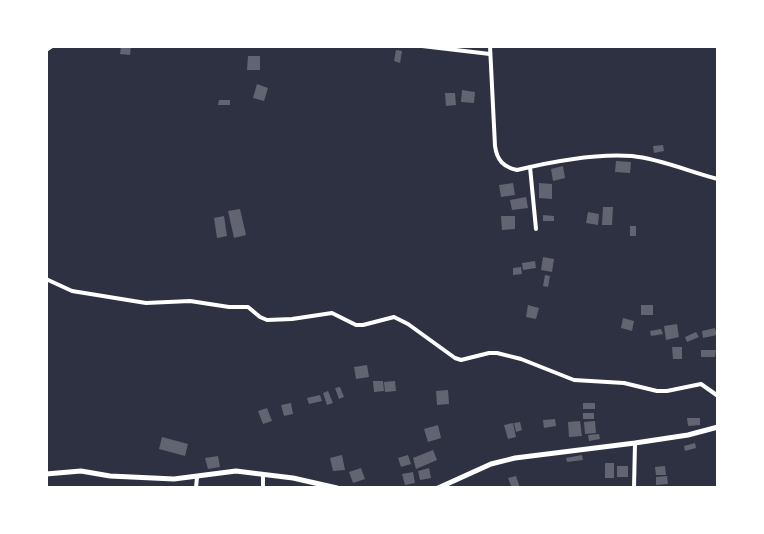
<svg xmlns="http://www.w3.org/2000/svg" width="764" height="534" font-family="Spectral,serif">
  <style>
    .building { fill: #626471 }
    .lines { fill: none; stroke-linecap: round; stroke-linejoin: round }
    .minor { stroke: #fff; stroke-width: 4 }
    .tertiary { stroke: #fff; stroke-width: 5 }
  </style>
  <rect width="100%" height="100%" fill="#2d3142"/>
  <g class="building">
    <path d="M121,46H131L130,55L120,54Z"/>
    <path d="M396,50L402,51L400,63L394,61Z"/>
    <path d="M248,56H260V70H247Z"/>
    <path d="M257,84L268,88L264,101L253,98Z"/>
    <path d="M462,90L475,92L474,103L461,102Z"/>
    <path d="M445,93H455L456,105L446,106Z"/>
    <path d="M219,100H230V105H218Z"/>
    <path d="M663,145L664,151L654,153L653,146Z"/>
    <path d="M616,161L631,162L630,173L615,172Z"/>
    <path d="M563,166L565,178L553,181L551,169Z"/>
    <path d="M513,183L515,195L501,197L499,185Z"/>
    <path d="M539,183L552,184V199L539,198Z"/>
    <path d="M526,197L528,208L512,210L510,200Z"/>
    <path d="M603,207H613L612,225H602Z"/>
    <path d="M240,209L246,235L234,238L228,211Z"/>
    <path d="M588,212L599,214L598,225L586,223Z"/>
    <path d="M543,215L554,216V221H543Z"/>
    <path d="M224,216L227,236L217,238L214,218Z"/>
    <path d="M501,216H515V229L502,230Z"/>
    <rect x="630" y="226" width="6" height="10"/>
    <path d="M543,257L554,259L552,272L541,270Z"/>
    <path d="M535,261L536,268L523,270L522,263Z"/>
    <path d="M521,267L522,274L513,275V268Z"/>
    <path d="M545,275L550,276L548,287L543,286Z"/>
    <path d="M528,305L539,308L536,319L526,317Z"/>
    <rect x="641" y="305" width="12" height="10"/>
    <path d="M623,318L634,321L632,331L621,328Z"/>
    <path d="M677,324L679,337L666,340L664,326Z"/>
    <path d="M715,328L717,335L703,338L702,331Z"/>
    <path d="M661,329L663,334L651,336L650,331Z"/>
    <path d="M696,332L699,337L687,342L685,337Z"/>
    <path d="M672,347H682V359H673Z"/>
    <path d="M701,350H716L715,357H701Z"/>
    <path d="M367,365L369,377L356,379L354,367Z"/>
    <path d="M373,381H383L384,391L374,392Z"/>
    <path d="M395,381L396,391L385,392L384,382Z"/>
    <path d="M340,387L344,397L339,399L335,388Z"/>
    <path d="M448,390L449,404L437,405L436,391Z"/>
    <path d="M328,391L333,403L327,405L323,393Z"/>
    <path d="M320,395L322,401L309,404L307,398Z"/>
    <path d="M291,403L293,414L284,416L281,405Z"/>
    <rect x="583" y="403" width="12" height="6"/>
    <path d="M267,408L272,421L263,424L258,411Z"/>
    <rect x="583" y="413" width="11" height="6"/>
    <path d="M687,418H700V425L688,426Z"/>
    <path d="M555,419L556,426L544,428L543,420Z"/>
    <path d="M580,421L582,436L569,437L568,422Z"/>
    <path d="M595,421L596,433L585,434L584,422Z"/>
    <path d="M520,422L522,430L516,432L514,423Z"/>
    <path d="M513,423L516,437L508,439L504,425Z"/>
    <path d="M438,425L441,438L428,442L424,429Z"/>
    <path d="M599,434L600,439L589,441L588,435Z"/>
    <path d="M162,437L188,444L185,456L159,449Z"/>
    <path d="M695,443L696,448L685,451L684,446Z"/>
    <path d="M433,450L437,460L416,469L413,458Z"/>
    <path d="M342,455L345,470L333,471L330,458Z"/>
    <path d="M408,455L411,464L401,467L398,458Z"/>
    <path d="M582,455L583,460L567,462L566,458Z"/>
    <path d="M218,456L220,467L208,469L205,458Z"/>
    <rect x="605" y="463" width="9" height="15"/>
    <rect x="617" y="466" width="11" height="11"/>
    <path d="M665,466L666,475H656L655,467Z"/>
    <path d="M361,468L365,479L353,483L349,472Z"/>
    <path d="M429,468L431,478L420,480L418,471Z"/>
    <path d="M413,472L415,483L405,485L402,474Z"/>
    <path d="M516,476L520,488H512L508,478Z"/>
    <path d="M667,476L668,484L656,485V477Z"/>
  </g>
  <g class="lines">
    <g class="minor">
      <path d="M422,46L490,54"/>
      <path d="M490,46L495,146C497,160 503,167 517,170C554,161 595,153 632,156C661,159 690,172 718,179"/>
      <path d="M46,50L52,46"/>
      <path d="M530,167L536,229"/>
      <path d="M46,279L72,291L146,303L190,301L229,307H248L260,317L267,320L292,319L332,313L356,325H363L394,317L408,324L455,358L461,360L489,353H497L521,359L574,380L624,383L657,391H667L701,384L718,396"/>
      <path d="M196,488L197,477"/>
      <path d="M263,488V474"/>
      <path d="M634,488L635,443"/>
    </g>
    <g class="tertiary">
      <path d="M46,474L81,471L110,476L174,479L236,471L293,478L337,488"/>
      <path d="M438,488L491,464L515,458L635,443L688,435L718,427"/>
    </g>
  </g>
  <rect width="764" height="534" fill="none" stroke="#ffffff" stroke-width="96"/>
</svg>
